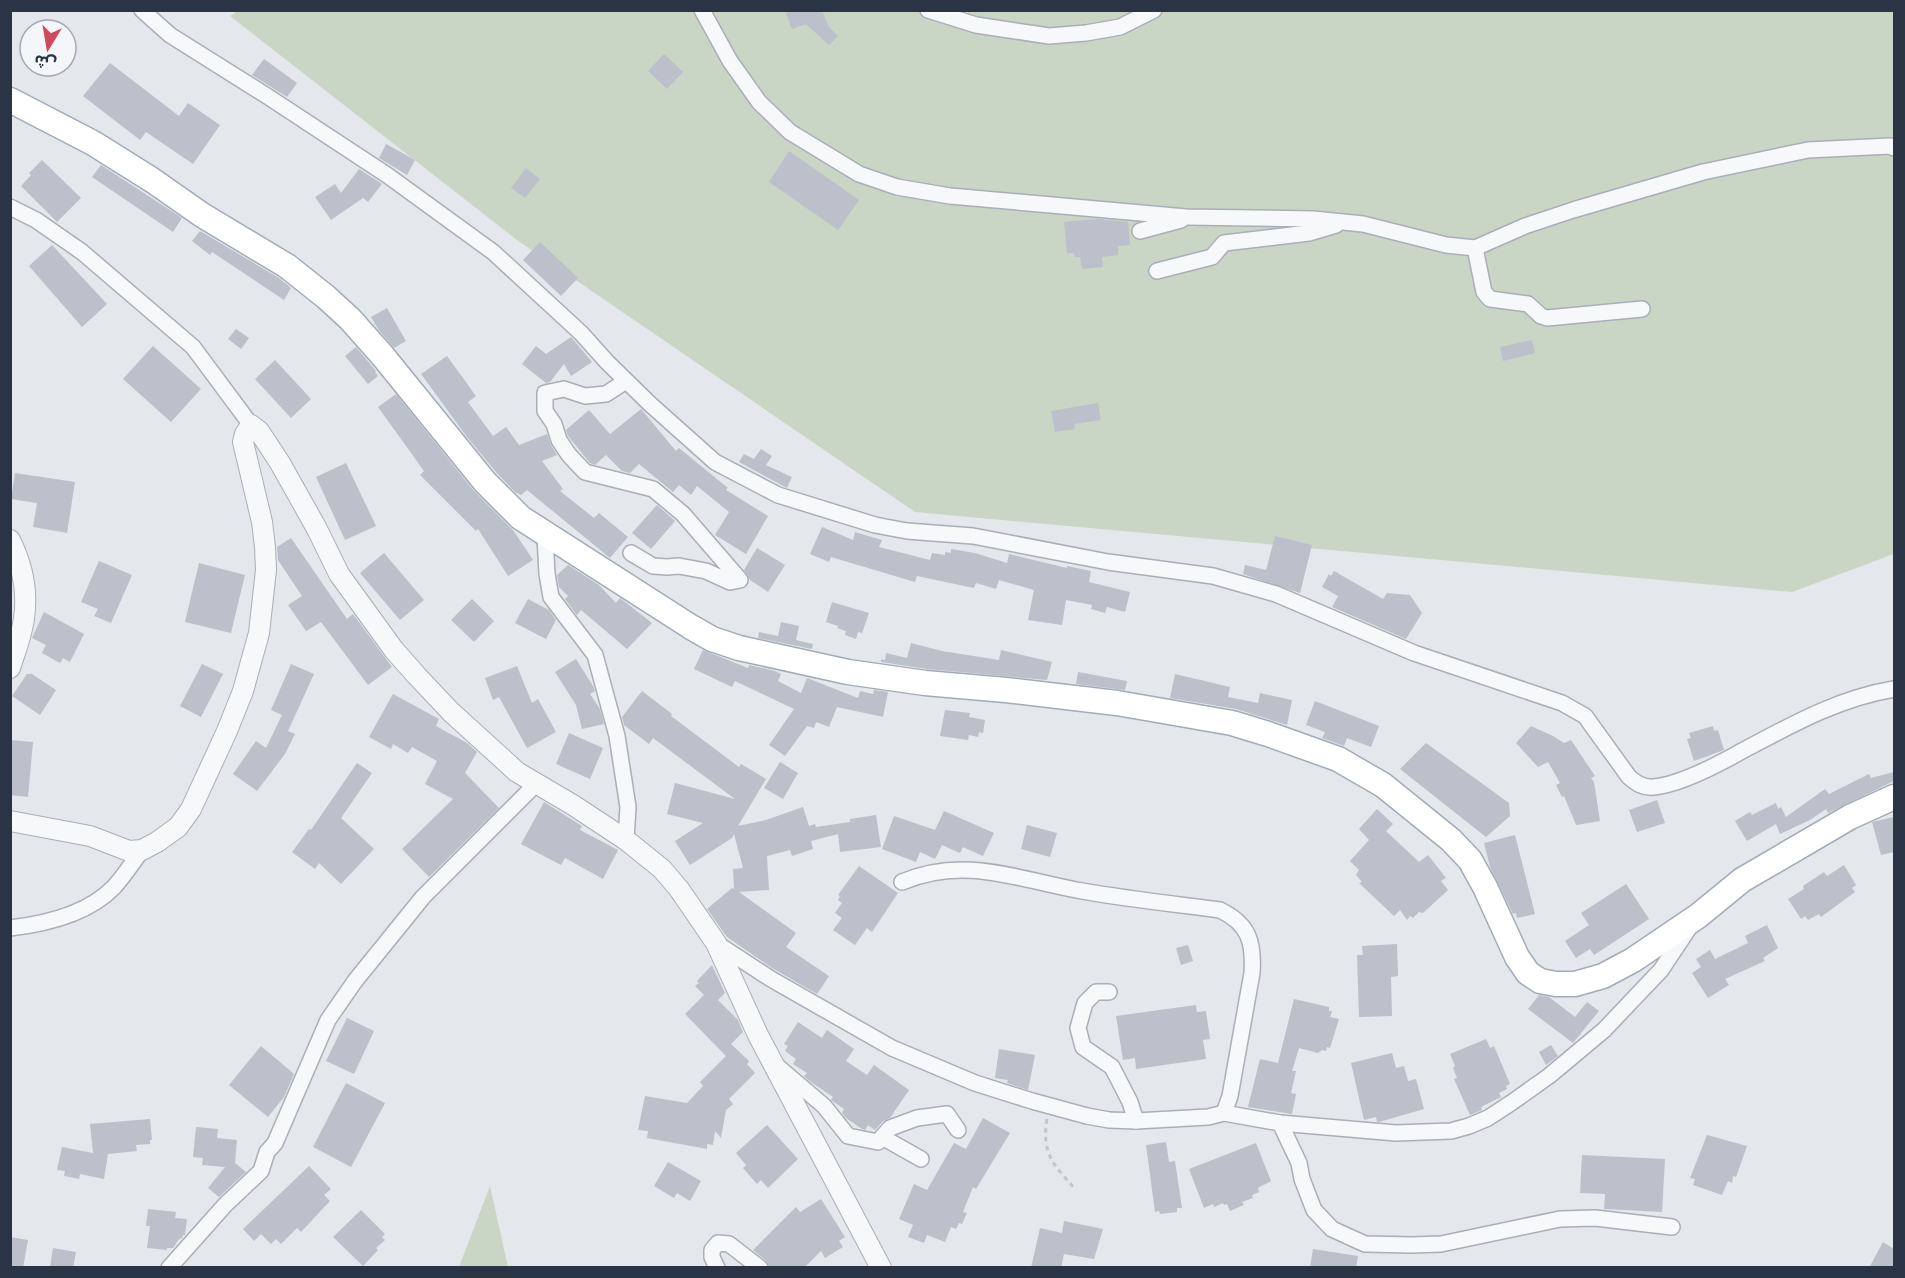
<svg xmlns="http://www.w3.org/2000/svg" width="1905" height="1278" font-family="'PT Sans Narrow','Noto Sans Arabic',sans-serif">
  <style>
    .green { fill: #c9d6c5 }
    .building { fill: #bbc0ca }
    .lines { fill: none; stroke-linecap: round; stroke-linejoin: round }
    .minor-casing { stroke: #a9aeb7; stroke-width: 18 }
    .tertiary-casing { stroke: #a9aeb7; stroke-width: 22 }
    .primary-casing { stroke: #a3abb8; stroke-width: 27 }
    .path { stroke: #c2c5cb; stroke-width: 3; stroke-dasharray: 4.5 4.5; stroke-linecap: butt }
    .minor { stroke: #f7f8fa; stroke-width: 15 }
    .tertiary { stroke: #f7f8fa; stroke-width: 20 }
    .primary { stroke: #fff; stroke-width: 24 }
  </style>
  <rect width="100%" height="100%" fill="#e4e7ec"/>
  <g class="green">
    <path d="M239,10L1894,11V554L1792,592L915,512L517,240L230,16Z"/>
    <path d="M490,1186L508,1267H459Z"/>
  </g>
  <g class="building">
    <path d="M785,10H822L828,26L838,36L829,45L806,24L792,29Z"/>
    <path d="M664,54L683,72L667,89L648,71Z"/>
    <path d="M264,59L297,83L287,97L252,75Z"/>
    <path d="M110,63L179,116L188,103L220,125L193,164L146,132L140,140L83,96Z"/>
    <path d="M386,144L415,160L407,175L379,158Z"/>
    <path d="M789,151L859,200L838,230L769,182Z"/>
    <path d="M42,160L81,198L57,222L21,186L31,175L29,173Z"/>
    <path d="M101,165L182,218L173,232L92,177Z"/>
    <path d="M526,168L540,179L525,198L511,188Z"/>
    <path d="M359,169L382,184L368,202L363,198L331,220L315,197L335,184L341,193Z"/>
    <path d="M1097,219L1128,222L1130,245L1118,246V255L1102,257L1103,267L1082,269L1080,257H1075L1074,253H1067L1064,222Z"/>
    <path d="M200,231L279,278L291,288L284,300L212,252L210,255L192,241Z"/>
    <path d="M540,242L578,278L561,296L523,260Z"/>
    <path d="M52,245L107,304L82,327L29,266Z"/>
    <path d="M387,308L406,341L394,348L378,329L371,317Z"/>
    <path d="M236,329L249,338L241,349L228,339Z"/>
    <path d="M571,337L592,362L571,376L564,364L550,382L546,383L522,364L536,346L546,354Z"/>
    <path d="M1532,340L1535,353L1503,361L1500,347Z"/>
    <path d="M153,346L201,389L171,422L123,379Z"/>
    <path d="M356,347L376,371L375,372L378,376L368,384L345,356Z"/>
    <path d="M447,356L476,396L468,402L493,436L506,427L519,445L547,434L551,445L557,455L542,461L563,489L560,491L594,518L599,513L628,537L610,558L527,490L521,495L515,492L496,472L467,437L421,374Z"/>
    <path d="M275,360L311,399L291,418L255,379Z"/>
    <path d="M396,394L474,491L513,530L533,560L508,576L478,529L476,531L420,475L424,471L378,407Z"/>
    <path d="M1098,403L1101,420L1074,424L1075,429L1055,432L1051,411Z"/>
    <path d="M641,409L676,451L679,448L728,488L726,490L768,516L746,554L715,535L729,512L697,486L691,495L679,485L673,492L639,464L630,473L622,471L606,455L595,465L590,463L568,436L566,430L589,410L610,434Z"/>
    <path d="M761,449L772,456L766,465L792,477L787,488L739,462L744,454L754,459Z"/>
    <path d="M346,463L376,526L345,540L316,477Z"/>
    <path d="M15,473L75,482L67,533L33,527L37,503L11,499Z"/>
    <path d="M657,505L675,521L651,549L632,533Z"/>
    <path d="M822,527L853,540L855,532L882,540L879,547L930,560L932,553L945,555V552L951,553V549L975,553L1007,563L1009,554L1067,568V566L1091,571L1089,582L1130,592L1125,612L1107,607L1105,613L1091,609L1092,605L1066,600L1062,625L1028,620L1034,590L999,580L996,589L976,583L974,588L917,576L915,582L831,557L829,562L810,554Z"/>
    <path d="M1275,536L1312,545L1300,593L1243,574L1245,565L1266,570Z"/>
    <path d="M291,538L347,619L353,614L392,667L368,685L321,622L306,631L288,605L302,596L278,560L277,547Z"/>
    <path d="M757,548L785,565L768,592L750,580L744,570Z"/>
    <path d="M384,553L424,600L400,620L360,573Z"/>
    <path d="M99,561L132,575L111,623L94,616L98,609L81,602Z"/>
    <path d="M199,563L245,575L231,633L185,622Z"/>
    <path d="M568,565L599,585L616,603L620,598L652,623L627,649L581,610L577,615L565,599L568,596L559,587L557,575Z"/>
    <path d="M1334,571L1383,599L1387,593L1410,595L1422,613L1406,639L1332,607L1338,596L1322,587L1329,574L1331,576Z"/>
    <path d="M472,599L494,621L474,642L451,620Z"/>
    <path d="M528,599L549,610L556,620L546,639L515,623Z"/>
    <path d="M832,602L869,613L862,633L858,632L856,639L845,635L846,631L837,628L838,626L826,622Z"/>
    <path d="M44,612L84,634L70,662L63,658L60,663L42,653L46,645L32,638Z"/>
    <path d="M781,622L799,626L796,640L813,644L812,649L758,638L759,632L778,636Z"/>
    <path d="M911,643L942,651L999,660L1001,650L1052,662L1047,680L927,669L881,662V659L885,660L886,653L907,658Z"/>
    <path d="M703,650L748,668L749,665L775,671L781,674L778,681L801,693L807,678L858,698L860,691L873,694L874,690L888,692L883,717L837,707L829,727L816,722L814,728L807,726L785,756L769,745L794,709L735,681L732,687L694,669Z"/>
    <path d="M576,659L593,686L595,691L590,694L600,709L604,724L582,729L576,705L555,672Z"/>
    <path d="M202,664L223,674L201,717L180,706Z"/>
    <path d="M291,664L314,674L288,731L295,734L285,754L257,791L233,774L256,741L266,748L282,715L271,710Z"/>
    <path d="M517,666L532,703L538,699L556,732L527,748L499,697L493,700L485,678Z"/>
    <path d="M1078,672L1127,681L1125,690L1076,684Z"/>
    <path d="M27,674H32L56,690L40,715L12,696Z"/>
    <path d="M1175,674L1230,687L1228,697L1258,703L1260,693L1292,700L1287,725L1236,709L1170,698Z"/>
    <path d="M642,691L672,714L671,716L739,767L741,764L766,779L738,826L766,820L803,807L809,826L815,824L816,827L850,822V819L876,815L881,847L840,852L838,834L811,841L813,849L792,856L790,850L767,856L769,890L739,892L796,933L786,947L829,976L817,994L772,968L727,937L707,909L732,888L734,889L733,869L743,868L734,834L732,838L690,865L675,841L703,823L667,814L675,783L735,799L653,738L649,744L624,725L622,717Z"/>
    <path d="M393,694L439,719L436,726L467,743L477,752L465,773L499,808L429,877L402,849L453,799L425,784L437,761L412,747L408,753L393,744L391,749L369,737Z"/>
    <path d="M1315,701L1379,726L1371,747L1347,738L1344,746L1322,738L1325,732L1306,725Z"/>
    <path d="M945,710L970,713L969,717L985,720L983,733L979,732L978,737L969,735L968,740L940,736Z"/>
    <path d="M1531,726L1553,736L1564,743L1571,740L1595,776L1591,778L1594,782L1600,821L1576,825L1564,796L1562,797L1556,785L1560,783L1548,762L1538,767L1516,743Z"/>
    <path d="M1713,726L1714,731L1718,730L1724,750L1694,761L1687,739L1691,738L1689,733Z"/>
    <path d="M569,733L603,748L590,779L556,764Z"/>
    <path d="M10,740L33,742L28,797L10,795Z"/>
    <path d="M1426,743L1509,803L1510,816L1486,837L1400,769Z"/>
    <path d="M780,762L798,773L783,799L764,788Z"/>
    <path d="M357,763L372,773L341,818L374,849L341,884L319,863L315,869L292,852L309,829L311,830Z"/>
    <path d="M1894,772V781L1828,813L1826,809L1810,820L1780,834L1776,824L1747,841L1735,821L1750,812L1752,815L1776,803L1778,809L1781,807L1786,817L1825,789L1829,794L1869,774L1871,778Z"/>
    <path d="M1657,800L1665,823L1637,832L1629,810Z"/>
    <path d="M544,802L582,826L580,830L618,850L603,879L565,858L561,865L521,844Z"/>
    <path d="M1377,809L1393,824L1386,831L1419,862L1428,855L1446,878L1441,881L1448,890L1423,913L1419,912L1413,918L1410,916L1407,920L1400,910L1394,916L1377,900L1359,883L1362,882L1356,875L1359,870L1350,861L1369,840L1359,829Z"/>
    <path d="M944,811L994,833L983,856L963,847L960,853L942,845L935,859L920,852L916,862L882,849L894,816L935,830Z"/>
    <path d="M1894,817V852L1881,855L1872,822Z"/>
    <path d="M1027,825L1057,833L1050,857L1021,849Z"/>
    <path d="M1515,835L1535,914L1517,918L1516,913L1513,914L1490,867L1484,843Z"/>
    <path d="M1844,865L1856,885L1852,888L1855,892L1821,917L1819,914L1808,920L1805,916L1801,919L1788,899L1804,889L1803,886L1824,872L1827,876Z"/>
    <path d="M859,866L898,893L872,932L867,928L855,945L833,930L842,918L835,913L842,903L838,900L840,896L838,895Z"/>
    <path d="M1626,884L1649,919L1594,955L1590,949L1576,958L1565,941L1589,925L1581,913Z"/>
    <path d="M1767,925L1778,948L1763,958L1765,961L1725,979L1729,985L1708,998L1692,973L1701,967L1696,959L1710,950L1715,959L1748,943L1745,936Z"/>
    <path d="M1397,944L1398,976L1391,977L1392,1016L1359,1017L1357,955H1363L1362,946Z"/>
    <path d="M1188,945L1193,961L1181,965L1176,948Z"/>
    <path d="M712,965L725,993L718,1000L738,1020L743,1032L731,1044L749,1061L747,1064L755,1073L729,1099L733,1104L726,1110L721,1138L715,1131L713,1145L707,1144V1149L647,1138L648,1131L638,1130L645,1096L687,1103L703,1086L700,1082L726,1056L685,1014L704,995L695,986L699,983L697,981Z"/>
    <path d="M1539,995L1549,997L1575,1017L1587,1002L1599,1011L1573,1043L1528,1009Z"/>
    <path d="M1294,999L1329,1007V1011H1332L1330,1017L1339,1019L1330,1048L1327,1047L1326,1051L1322,1050L1318,1053L1299,1048L1292,1071H1296L1291,1093L1296,1094L1292,1114L1248,1107L1260,1059L1278,1063Z"/>
    <path d="M1196,1005L1197,1012L1206,1011L1210,1039L1203,1040L1206,1059L1136,1069L1135,1058L1123,1060L1116,1016Z"/>
    <path d="M347,1018L374,1031L354,1074L326,1061Z"/>
    <path d="M798,1022L822,1038L827,1030L854,1049L846,1061L867,1075L874,1065L909,1090L890,1118L883,1121L875,1130L868,1125L865,1130L862,1129L846,1118L842,1113L844,1109L831,1100L833,1097L808,1080L804,1076L807,1073L793,1064L796,1059L785,1051L788,1046L784,1044Z"/>
    <path d="M1486,1039L1490,1048L1494,1046L1510,1084L1506,1086L1507,1089L1499,1093L1501,1097L1481,1107L1482,1110L1470,1115L1454,1079L1457,1078L1453,1068L1455,1066L1450,1054Z"/>
    <path d="M1551,1045L1558,1056L1546,1065L1539,1052Z"/>
    <path d="M261,1046L294,1074L284,1097L268,1117L229,1085Z"/>
    <path d="M999,1049L1035,1055L1028,1090L1007,1083L1008,1080L995,1078Z"/>
    <path d="M1392,1053L1396,1068L1404,1066L1408,1081L1416,1079L1424,1109L1379,1122H1377L1376,1117L1364,1120L1351,1063Z"/>
    <path d="M346,1083L385,1103L351,1167L313,1147Z"/>
    <path d="M983,1118L1010,1133L976,1189L973,1187L963,1212L967,1213L962,1224L959,1223L956,1229L951,1227L945,1242L927,1235L924,1243L908,1237L913,1225L899,1219L914,1184L927,1190L954,1143L966,1149Z"/>
    <path d="M150,1119L152,1140H150V1144L136,1145L137,1151L108,1154L104,1179L80,1174L79,1179L64,1176L65,1171L57,1170L62,1147L93,1153L90,1124Z"/>
    <path d="M767,1125L798,1159L768,1188L761,1180L757,1184L743,1168L746,1165L736,1153Z"/>
    <path d="M196,1127L218,1129L217,1138L237,1140L235,1163L246,1172L219,1197L208,1188L225,1167L202,1165L203,1158L193,1157Z"/>
    <path d="M1707,1135L1747,1146L1736,1177L1733,1176L1732,1183L1728,1181L1722,1195L1693,1185L1695,1179L1690,1178Z"/>
    <path d="M1166,1142L1169,1162L1175,1161L1182,1208H1177V1212L1160,1214L1159,1211L1155,1212L1146,1145Z"/>
    <path d="M1256,1143L1271,1181L1258,1188L1259,1192L1252,1195L1253,1198L1242,1202L1244,1205L1230,1211L1227,1204L1224,1205L1223,1203L1214,1207L1213,1204L1204,1208L1189,1169Z"/>
    <path d="M1582,1155L1665,1159L1662,1212L1604,1209L1605,1194L1580,1193Z"/>
    <path d="M668,1162L701,1181L690,1201L677,1193L674,1198L654,1186Z"/>
    <path d="M309,1166L331,1189L324,1195L330,1201L301,1232L297,1228L281,1244L276,1239L271,1244L261,1234L254,1241L243,1229Z"/>
    <path d="M821,1199L845,1237L839,1241L843,1247L825,1258L821,1251L804,1268H770L766,1261L753,1250L796,1207L800,1212Z"/>
    <path d="M148,1209L176,1212L175,1218L187,1219L185,1235H183L182,1238L179,1239L173,1248H167V1250L147,1248L150,1226H146Z"/>
    <path d="M361,1210L385,1234L382,1237L385,1240L376,1248L378,1250L363,1266L333,1237Z"/>
    <path d="M1064,1221L1103,1229L1094,1259L1064,1254L1061,1268H1031L1040,1228L1062,1233Z"/>
    <path d="M10,1237L28,1240L23,1268H10Z"/>
    <path d="M1883,1242L1894,1249V1268H1869Z"/>
    <path d="M53,1248L76,1252L73,1268H50Z"/>
    <path d="M1313,1249L1358,1256L1356,1268H1310Z"/>
  </g>
  <g class="lines">
    <g class="minor-casing">
      <g id="minor">
        <path d="M142,10L170,35L267,96L387,175L493,252L581,333L607,362L650,404L715,462L778,495L875,525L907,531L973,536L1108,562L1213,576L1276,594L1414,653L1562,703L1585,716L1629,777C1636,783 1643,788 1653,787C1680,785 1719,764 1742,751C1791,725 1839,698 1894,689"/>
        <path d="M702,10L730,61L759,102L790,132L859,174L897,187L950,196L1186,217L1313,219L1363,224L1446,245L1475,248L1525,226L1573,210L1703,172L1808,150L1890,146L1894,148"/>
        <path d="M928,10L976,25L1049,36L1086,33L1120,27L1154,10"/>
        <path d="M10,207L36,220L82,252L193,347L251,425"/>
        <path d="M1140,231L1181,220"/>
        <path d="M1475,248L1484,292L1490,299L1528,304L1541,316L1547,318L1642,309"/>
        <path d="M1157,271L1212,257L1224,243L1309,233L1336,225"/>
        <path d="M626,381L606,394L585,396L564,389L545,393V411L554,424L559,440L569,455L585,472L653,489L683,514L740,580L730,582L706,571L679,566L667,567L653,566L631,553"/>
        <path d="M545,536L547,574L551,597L595,655L617,736L628,807L626,840"/>
        <path d="M902,882C965,855 1019,880 1082,891C1128,899 1174,904 1220,910C1249,924 1254,942 1252,973L1230,1096L1224,1113"/>
        <path d="M10,928C45,924 88,914 114,887C124,876 133,862 142,850"/>
        <path d="M716,943L771,979L892,1048L975,1083L1032,1101L1087,1116L1109,1120L1136,1121L1208,1117L1224,1113L1280,1123L1396,1133L1451,1131L1469,1126L1488,1118L1511,1103L1549,1076L1604,1030L1661,970L1689,928"/>
        <path d="M1109,992H1096L1085,1003L1078,1028L1083,1047L1112,1067L1130,1102L1136,1121"/>
        <path d="M777,1066L824,1106L848,1136L878,1142L890,1128L917,1118L947,1114L958,1130"/>
        <path d="M1280,1123L1299,1163L1302,1179L1314,1210L1332,1229L1365,1244L1412,1245L1441,1244L1560,1219L1595,1218L1672,1227"/>
        <path d="M882,1137L921,1159"/>
        <path d="M169,1268L225,1205L261,1171L267,1152L275,1143L328,1020L355,981L423,897L537,783"/>
        <path d="M717,1268L712,1257V1250L718,1243L729,1244L760,1268"/>
      </g>
    </g>
    <g class="tertiary-casing">
      <g id="tertiary">
        <path d="M10,540C22,564 28,591 24,618C22,635 15,652 10,668"/>
        <path d="M10,821L90,836L129,851L142,850L157,842L178,827L191,809L227,731L243,691L259,633L266,570L265,547L262,522L243,442L245,434L251,425L259,431L280,463L317,529L339,574L394,650L417,676L451,712L517,772L573,805L626,840L662,869L679,889L716,943L758,1035L881,1268"/>
      </g>
    </g>
    <g class="primary-casing">
      <path id="primary" d="M10,100L93,143L152,180L202,215L287,266L326,297L350,319L382,355L485,482L521,518L691,627L712,639L739,648L848,672L925,683L1006,690L1117,703L1232,723L1268,734L1338,759L1383,785L1451,840L1470,860L1485,887L1517,957L1528,973L1540,981L1556,984H1575L1603,976L1633,960L1698,916L1742,880L1850,817L1894,797"/>
    </g>
    <path class="path" d="M1047,1119C1041,1154 1054,1165 1075,1189"/>
    <use href="#minor" class="minor"/>
    <use href="#tertiary" class="tertiary"/>
    <use href="#primary" class="primary"/>
  </g>
  <rect width="1905" height="1278" fill="none" stroke="#2b3445" stroke-width="24"/>
  <g transform="translate(48 48) rotate(191)"><circle r="28" fill="#f4f6f9" stroke="#a4a8b1" stroke-width="1.5"/>
  <path d="M0-4.5L10 22L0 15L-10 22Z" fill="#d1495b"/>
  <text y="-9" font-size="16" font-weight="bold" text-anchor="middle" fill="#2b3445">ش</text>
  </g>
</svg>
